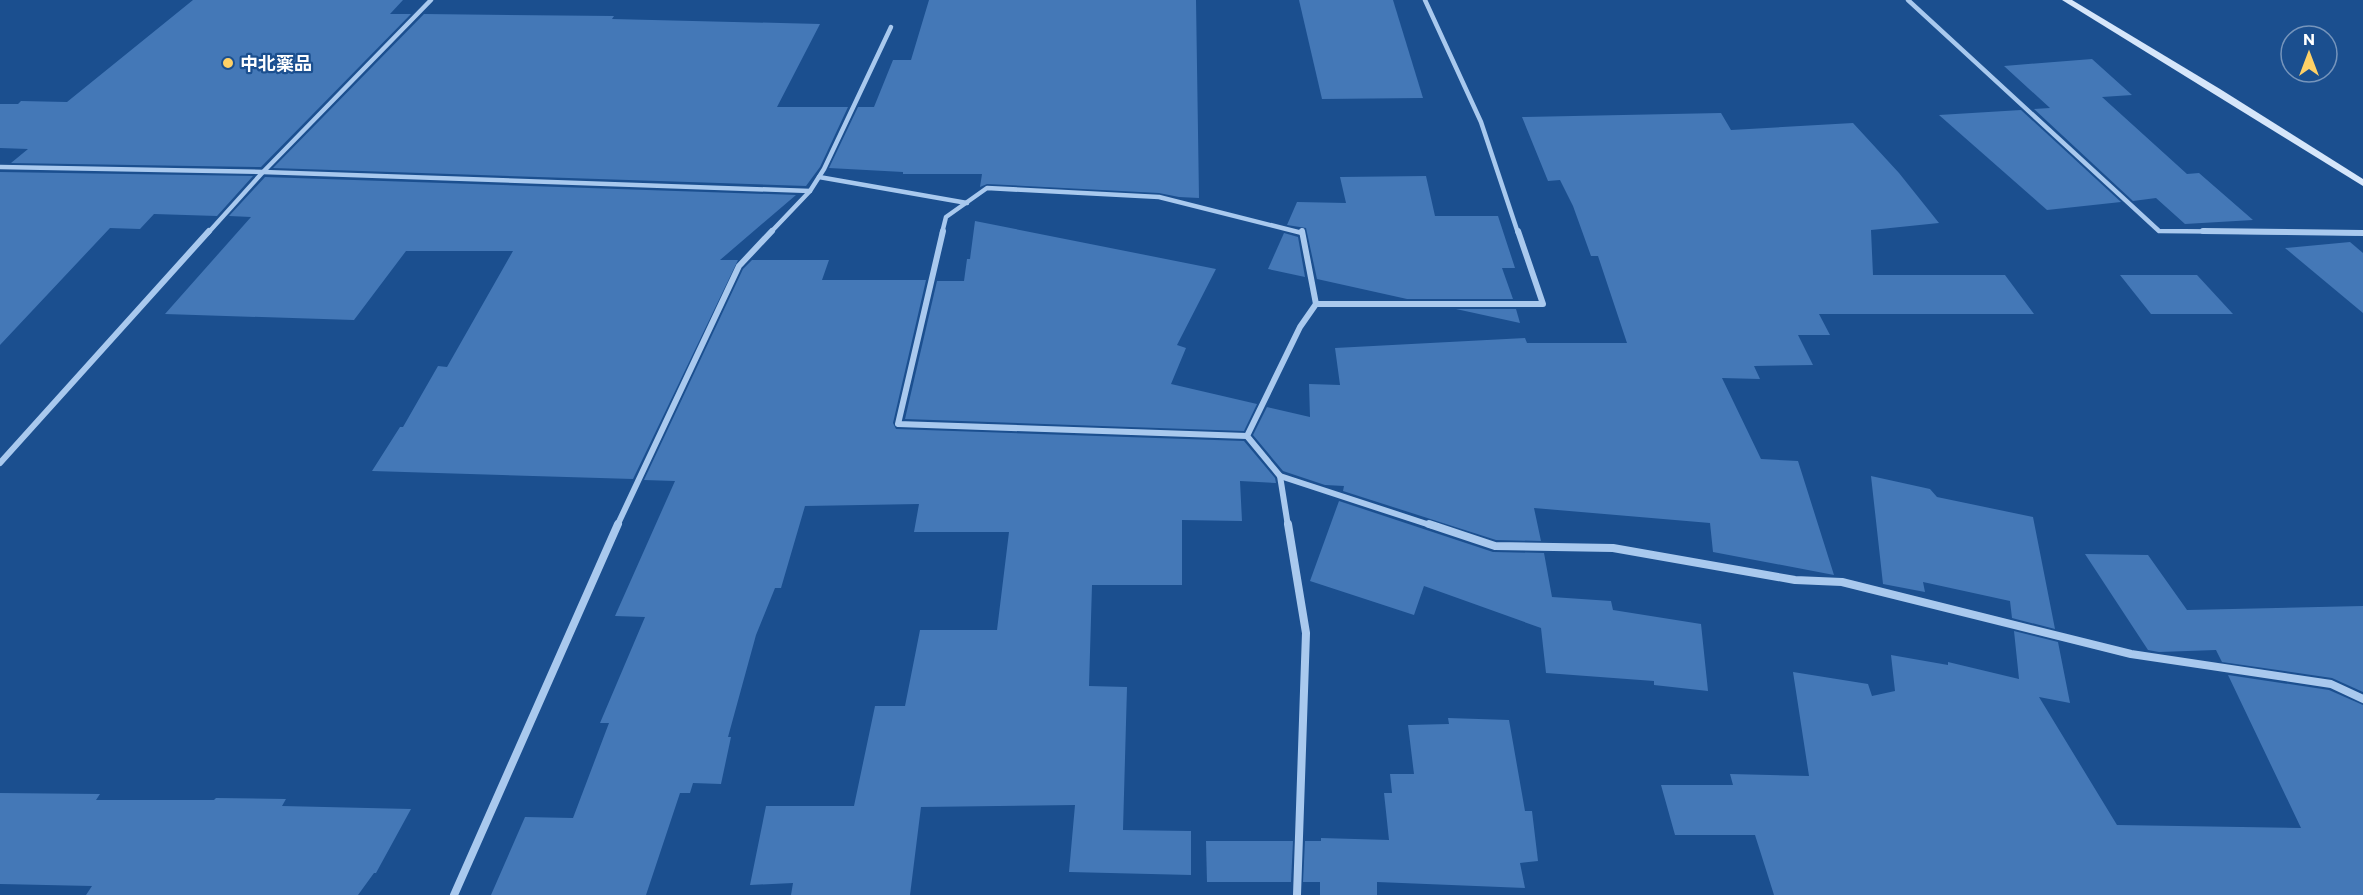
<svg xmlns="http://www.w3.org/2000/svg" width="2363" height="895" font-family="Commissioner,'Noto Sans JP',sans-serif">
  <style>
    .building { fill: #4478b7 }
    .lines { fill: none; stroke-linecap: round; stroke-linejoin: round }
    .street-far2 { stroke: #a9c9ee; stroke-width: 4.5 }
    .street-far1 { stroke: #a9c9ee; stroke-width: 6 }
    .street { stroke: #a9c9ee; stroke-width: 8 }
    .secondary { fill: #d6e6fa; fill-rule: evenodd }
    .poi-dot { fill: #ffd166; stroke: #1b4f8f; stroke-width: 2 }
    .labels { text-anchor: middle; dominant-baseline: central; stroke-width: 4.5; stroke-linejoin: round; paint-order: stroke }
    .far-poi-label { font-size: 18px; font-weight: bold; fill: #fff; stroke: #1b4f8f; text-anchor: start }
  </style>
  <rect width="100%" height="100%" fill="#1b4f8f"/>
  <g class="building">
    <path d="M193,0H403L390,14H411L261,167L11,163L28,149L0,148V104H18L21,101L67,102Z"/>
    <path d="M929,0H1196L1199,198L1179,197L1159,193L987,184L980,187L982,174H903V172L829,168L858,107H874L893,60H911Z"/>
    <path d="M1299,0H1393L1423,98L1322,99Z"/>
    <path d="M424,14L614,16L612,19L820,24L777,107H848L820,167L806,186L273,168Z"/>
    <path d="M2092,59L2132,95L2102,97L2187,174L2199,173L2253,220L2185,224L2156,198L2133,201L2034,109L2050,108L2004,66Z"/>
    <path d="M2021,110L2121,202L2047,210L1939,115Z"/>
    <path d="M1721,113L1731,130L1853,123L1899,173L1939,223L1871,230L1873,275H2005L2034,314H1819L1830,335H1798L1813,365L1754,366L1760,379L1722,378L1761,459L1798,461L1834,575L1713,552L1710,523L1534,508L1541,541L1496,540L1343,491L1344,486L1325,485L1283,471L1253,435L1267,407L1310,417L1309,384L1340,385L1335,348L1525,338L1527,343H1627L1598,256H1591L1573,206L1560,180L1548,181L1522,117Z"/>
    <path d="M0,172L253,176L217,216L154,214L140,229L110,228L0,345Z"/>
    <path d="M1426,176L1435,216H1498L1515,268H1502L1513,299H1407L1317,279L1306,228L1287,225L1297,202L1346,203L1340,177Z"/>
    <path d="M265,177L796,195L720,260H738L633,479L372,471L400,427H403L438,366L447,367L513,251H406L354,320L165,314L251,217L229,216Z"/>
    <path d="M975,221L1216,269L1177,345L1186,348L1171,384L1257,404L1244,431L905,419L937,281H964L967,259H970Z"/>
    <path d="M1284,233L1298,237L1305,277L1268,269Z"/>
    <path d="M2350,242L2363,253V313L2285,248Z"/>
    <path d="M752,260H829L822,280H926L893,423L896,429L1244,441L1275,478L1276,483L1240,481L1242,521L1182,520V585H1092L1089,686L1127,687L1123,830L1191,831V875L1069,872L1075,805L921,807L910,895H791L793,883L750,885L766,806H854L875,706H905L920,630H997L1009,532H914L919,504L805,506L781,588H775L756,635L728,737H731L721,784L693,783L690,793H680L646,895H491L525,817L573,818L609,723H600L645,617L615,616L675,481L644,480L743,269Z"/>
    <path d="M2120,275H2197L2233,314H2151Z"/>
    <path d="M1456,309H1516L1520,323Z"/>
    <path d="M1871,476L1930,489L1937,497L2033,517L2055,629L2012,618L2010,601L1923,582L1925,592L1883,584Z"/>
    <path d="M1339,501L1493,552L1544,553L1552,597L1611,601L1613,610L1701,624L1708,691L1654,685V681L1546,673L1541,628L1424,586L1414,615L1310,581Z"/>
    <path d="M2085,554L2148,555L2187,610L2363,606V692L2332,678L2222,662L2216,650L2159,652L2148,650Z"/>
    <path d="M2014,631L2058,642L2070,703L2039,697L2117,825L2301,828L2228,675L2329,690L2363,705V895H1774L1755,835H1675L1661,785H1733L1730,774L1809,776L1793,672L1868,684L1872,696L1895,691L1891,655L1948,665V662L2019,679Z"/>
    <path d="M1448,718L1509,720L1525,811H1532L1538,861L1520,863L1525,888L1377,882V895H1320V882H1303L1305,841H1321V838L1389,840L1384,793H1392L1390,774H1414L1408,725L1449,724Z"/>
    <path d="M0,793L100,794L96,800H214L216,798L286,799L282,806L411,809L376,873H374L358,895H86L92,886L0,884Z"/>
    <path d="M1206,841H1293L1291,882H1207Z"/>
  </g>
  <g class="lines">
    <g class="street-far2">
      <path d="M1425,0L1481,122L1518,233"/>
      <path d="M1908,0L2159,231L2356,233"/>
      <path d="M0,167L263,172L810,191"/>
      <path d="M819,177L967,203"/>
      <path d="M208,233L263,172L431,0"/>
      <path d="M770,233L810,191L824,169L891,27"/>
      <path d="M942,233L946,217L987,188L1159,197L1302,233"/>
    </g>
    <g class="street-far1">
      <path d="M943,231L898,424L1247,436"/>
      <path d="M1302,231L1316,304"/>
      <path d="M2203,231L2363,233"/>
      <path d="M0,463L209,231"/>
      <path d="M1280,476L1433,526"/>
      <path d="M617,526L739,266L772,231"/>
      <path d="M1288,526L1280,476L1247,436L1300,327L1316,304H1543L1518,231"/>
    </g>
    <g class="street">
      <path d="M1288,524L1306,633L1297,895"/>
      <path d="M1429,524L1495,546L1613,548L1795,580L1842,582L2131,654L2331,684L2363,699"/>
      <path d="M454,895L618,524"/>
    </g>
    <path class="secondary" d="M2062,0H2072L2220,89L2363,179V186Z"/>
  </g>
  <circle class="poi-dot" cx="228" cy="63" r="6"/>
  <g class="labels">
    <g class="far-poi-label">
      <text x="240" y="63">中北薬品</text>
    </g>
  </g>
  <g transform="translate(2309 54)"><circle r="28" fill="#1b4f8f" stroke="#7695bc" stroke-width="1.5"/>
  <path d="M0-4.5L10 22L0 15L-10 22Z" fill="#ffd166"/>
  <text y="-9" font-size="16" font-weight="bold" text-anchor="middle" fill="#ffffff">N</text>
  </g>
</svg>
